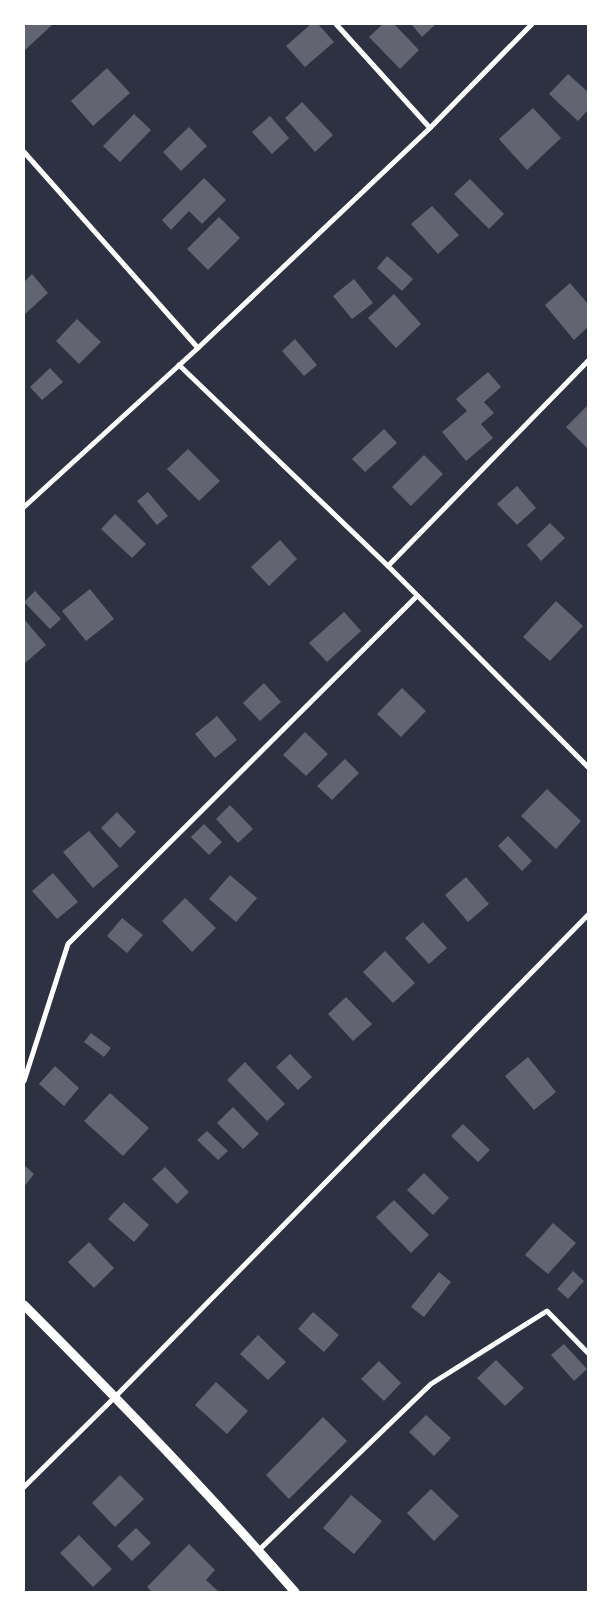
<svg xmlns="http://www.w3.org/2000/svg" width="612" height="1616" font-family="'Golos Text',sans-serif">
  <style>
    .building { fill: #626471 }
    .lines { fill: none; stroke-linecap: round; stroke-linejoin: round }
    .minor { stroke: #fff; stroke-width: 5 }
    .tertiary { stroke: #fff; stroke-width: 9 }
  </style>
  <rect width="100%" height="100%" fill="#2d3142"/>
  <g class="building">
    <path d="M24,24H50L52,25L24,51Z"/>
    <path d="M311,24H318L334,42L305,67L286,46Z"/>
    <path d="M383,24H394L419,50L400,69L369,37Z"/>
    <path d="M411,24H436L422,37Z"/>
    <path d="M107,68L130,93L93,126L71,101Z"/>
    <path d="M568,74L588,92V110L578,121L549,94Z"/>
    <path d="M302,102L333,135L315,152L285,118Z"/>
    <path d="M533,108L561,138L527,170L499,139Z"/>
    <path d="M134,114L151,130L120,162L103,146Z"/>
    <path d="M270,116L289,138L272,154L252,132Z"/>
    <path d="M189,127L207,146L181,171L163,152Z"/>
    <path d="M204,178L226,200L202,224L189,211L171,230L162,220Z"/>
    <path d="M470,179L504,214L489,229L454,194Z"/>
    <path d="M432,206L459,235L438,254L411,224Z"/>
    <path d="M219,217L240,238L208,270L187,249Z"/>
    <path d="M387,256L413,279L402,291L377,268Z"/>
    <path d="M32,274L48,293L24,315V282Z"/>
    <path d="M354,279L373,303L352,319L333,296Z"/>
    <path d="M570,283L588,304V327L574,340L545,305Z"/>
    <path d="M394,294L421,324L396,348L368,318Z"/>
    <path d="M77,319L101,342L79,364L56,341Z"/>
    <path d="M295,339L317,365L304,376L282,351Z"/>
    <path d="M50,368L63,382L42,400L30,387Z"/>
    <path d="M488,372L501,387L484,402L494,413L481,424L493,438L466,461L442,432L467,411L456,399Z"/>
    <path d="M588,405V449L566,427Z"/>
    <path d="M384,429L397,443L365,472L352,459Z"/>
    <path d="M188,449L220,481L199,501L167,469Z"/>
    <path d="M424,455L443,474L411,506L392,487Z"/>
    <path d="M517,486L536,508L517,525L497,504Z"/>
    <path d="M148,492L168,516L157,525L137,501Z"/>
    <path d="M115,514L146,544L132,558L101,529Z"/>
    <path d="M550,523L565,538L541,561L527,545Z"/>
    <path d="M280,540L297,559L269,586L251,567Z"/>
    <path d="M90,589L114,619L86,641L62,611Z"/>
    <path d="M35,591L61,619L50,629L24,602Z"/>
    <path d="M556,601L583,626L550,661L523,637Z"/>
    <path d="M344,612L361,631L327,662L309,643Z"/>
    <path d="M24,619L46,645L25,663L24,662Z"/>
    <path d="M264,683L281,702L260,721L243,703Z"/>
    <path d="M402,688L426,711L401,737L377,714Z"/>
    <path d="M217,716L237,740L215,758L195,734Z"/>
    <path d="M305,732L328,754L306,776L283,755Z"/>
    <path d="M345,759L359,773L332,800L317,786Z"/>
    <path d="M547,789L581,821L556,849L521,816Z"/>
    <path d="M230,805L253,829L238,843L216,819Z"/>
    <path d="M117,812L136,832L120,848L101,828Z"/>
    <path d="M204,824L222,842L209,855L191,837Z"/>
    <path d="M89,831L119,866L93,888L63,852Z"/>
    <path d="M508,836L532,861L522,871L498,846Z"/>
    <path d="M53,873L78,902L57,919L32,891Z"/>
    <path d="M230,875L257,898L236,922L209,899Z"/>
    <path d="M466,877L489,904L468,922L445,895Z"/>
    <path d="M185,898L216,928L192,952L162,921Z"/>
    <path d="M122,918L143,935L127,953L107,936Z"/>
    <path d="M423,922L447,948L429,964L405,938Z"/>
    <path d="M385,951L415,983L393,1003L363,972Z"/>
    <path d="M346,997L372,1024L353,1041L328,1014Z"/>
    <path d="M91,1033L111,1048L104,1057L84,1042Z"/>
    <path d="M290,1054L312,1077L298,1090L276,1067Z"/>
    <path d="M528,1057L556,1092L534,1110L505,1076Z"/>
    <path d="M245,1062L285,1104L267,1121L227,1080Z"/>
    <path d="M55,1066L79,1088L64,1106L39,1084Z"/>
    <path d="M110,1093L149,1128L123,1156L84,1121Z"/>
    <path d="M233,1107L259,1134L243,1149L217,1123Z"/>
    <path d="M463,1124L490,1150L478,1162L451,1136Z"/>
    <path d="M207,1131L228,1151L218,1160L197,1140Z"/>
    <path d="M24,1165L34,1174L24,1187Z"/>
    <path d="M165,1167L189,1192L177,1204L152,1179Z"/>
    <path d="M424,1173L449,1198L433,1215L407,1190Z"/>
    <path d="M394,1200L429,1235L411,1253L376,1217Z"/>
    <path d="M124,1202L149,1225L134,1242L108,1219Z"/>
    <path d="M553,1223L576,1243L548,1274L525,1255Z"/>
    <path d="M89,1242L114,1268L94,1288L68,1262Z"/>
    <path d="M573,1271L584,1281L568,1299L557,1289Z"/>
    <path d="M439,1272L451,1282L424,1317L411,1307Z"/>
    <path d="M313,1312L339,1335L324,1352L298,1329Z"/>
    <path d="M258,1335L286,1362L268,1380L240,1354Z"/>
    <path d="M564,1344L587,1369L574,1381L551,1355Z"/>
    <path d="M496,1360L524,1388L505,1406L477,1378Z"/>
    <path d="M379,1361L401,1383L384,1401L361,1379Z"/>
    <path d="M216,1382L248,1411L227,1434L195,1405Z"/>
    <path d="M426,1415L451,1438L434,1456L409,1432Z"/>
    <path d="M323,1417L347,1441L289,1499L266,1475Z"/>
    <path d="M120,1475L144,1499L115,1527L92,1503Z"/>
    <path d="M431,1489L459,1516L434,1541L407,1513Z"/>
    <path d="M351,1495L382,1521L354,1554L323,1528Z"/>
    <path d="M136,1528L151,1543L132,1561L117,1546Z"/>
    <path d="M79,1535L112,1569L93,1587L60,1553Z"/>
    <path d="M189,1544L215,1570L206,1580L219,1592H152L147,1587Z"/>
  </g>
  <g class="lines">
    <g class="minor">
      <path d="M336,24L430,128"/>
      <path d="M24,152L198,348"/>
      <path d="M179,365L388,566L588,767"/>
      <path d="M24,507L198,348L430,128L532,24"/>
      <path d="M388,566L588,361"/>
      <path d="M24,1081L68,944L417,596"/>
      <path d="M24,1487L116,1396L588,915"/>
      <path d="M259,1550L431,1384L547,1311L588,1353"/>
    </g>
    <path class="tertiary" d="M24,1305C117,1398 209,1493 295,1592"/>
  </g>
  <rect width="612" height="1616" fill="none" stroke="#ffffff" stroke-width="50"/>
</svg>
